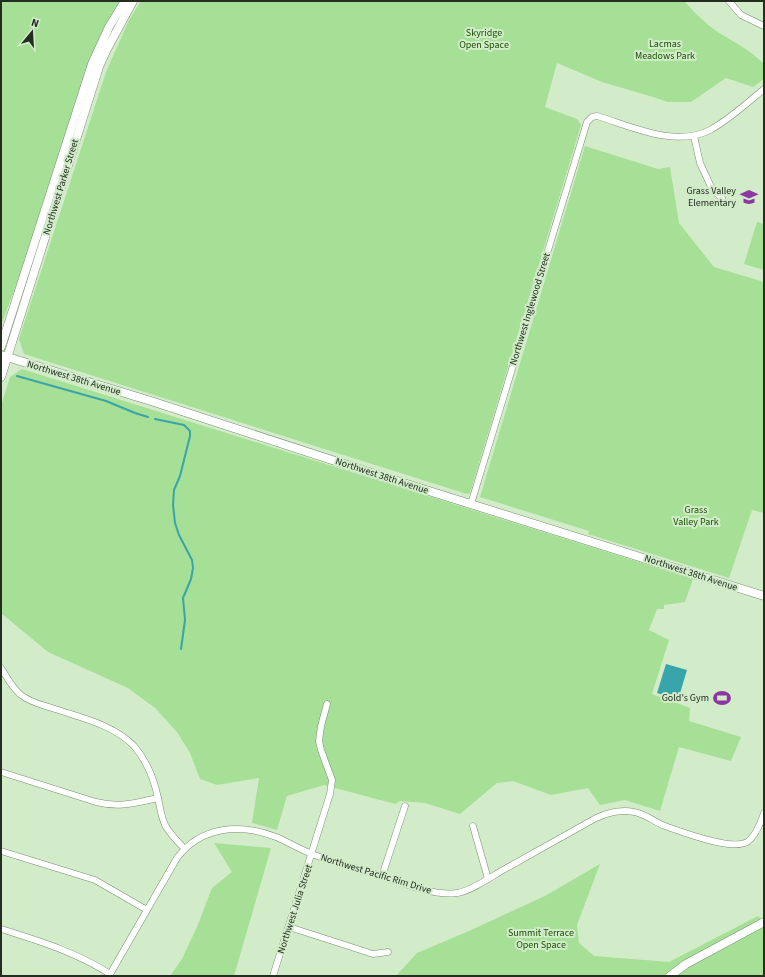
<svg xmlns="http://www.w3.org/2000/svg" width="765" height="977" font-family="'Source Sans 3',sans-serif">
  <style>
    .green { fill: #a6df96 }
    .water { fill: #37a5a9 }
    .lines { fill: none; stroke-linecap: round; stroke-linejoin: round }
    .stream { stroke: #37a5a9; stroke-width: 2 }
    .street-casing { stroke: #789071; stroke-width: 7 }
    .secondary-casing { stroke: #789071; stroke-width: 9 }
    .street { stroke: #fff; stroke-width: 6 }
    .secondary { stroke: #fff; stroke-width: 8 }
    .labels { text-anchor: middle; dominant-baseline: central; stroke-width: 4; stroke-linejoin: round; paint-order: stroke }
    .park-label { font-size: 10px; fill: #185000; stroke: #d2ecca }
    .street-label { font-size: 10px; fill: #232d20; stroke: #d2ecca }
    .poi-label { font-size: 10px; fill: #232d20; stroke: #d2ecca; text-anchor: end }
  </style>
  <rect width="100%" height="100%" fill="#d2ecca"/>
  <g class="green">
    <path d="M1,1H121L43,205L19,278L1,325Z"/>
    <path d="M141,1H684C692,10 708,26 718,32C735,43 749,49 764,64V79L753,87L726,78L691,102H668L653,97L602,82L557,63L545,107L577,119L581,125L470,493L467,494L24,354L19,339L106,72L129,20Z"/>
    <path d="M585,146L658,169L670,167L679,223L714,267L764,282V513L752,510L729,578L588,534L589,531L480,497Z"/>
    <path d="M757,222L764,224V270L744,264Z"/>
    <path d="M22,369L693,579L685,602L664,605V609H657L649,630L669,640L652,694L690,708L689,721L741,737L731,761L679,747L660,811L625,800L600,805L588,788L551,795L513,781L497,783L460,814L425,803L400,801L395,804L324,785L287,796L277,830L252,823L259,778L217,785L200,779L190,753L177,732L155,708L128,688L48,652L1,613V406L10,377Z"/>
    <path d="M214,843L271,848L234,976H170L182,959L197,927L212,888L232,872Z"/>
    <path d="M600,864L577,925L579,943L594,956L669,962L758,916L764,924V976H396L417,953L469,931L545,896Z"/>
  </g>
  <path class="water" d="M666,664L687,670L678,700L657,693Z"/>
  <g class="lines">
    <g class="stream">
      <path d="M17,376L106,401L135,413L148,417"/>
      <path d="M155,419L184,425L190,431V436L180,476L174,490L173,505L175,523L179,535L192,560L193,568L191,579L183,598L185,620L181,649"/>
    </g>
    <g class="street-casing">
      <g id="street">
        <path d="M729,1L741,15L764,26"/>
        <path d="M694,136L700,163L712,189L722,198"/>
        <path d="M471,504L587,122L592,117L597,116C631,126 675,148 710,130C730,119 747,103 764,89"/>
        <path d="M1,668C7,677 12,688 21,695C31,703 43,705 55,709C82,718 114,725 134,746C147,761 154,779 158,798C160,807 161,816 165,825C170,834 177,841 184,848"/>
        <path d="M1,772L96,802C121,808 134,803 158,798"/>
        <path d="M473,826L488,879"/>
        <path d="M1,851L95,880L147,910"/>
        <path d="M382,876L405,806"/>
        <path d="M289,927L373,954L388,952"/>
        <path d="M1,929C39,941 76,952 110,974"/>
        <path d="M109,976L177,858C201,826 240,823 276,837C288,842 299,849 312,854C329,861 348,866 367,871C391,879 433,897 457,893C471,891 491,877 503,870C534,853 565,835 596,818C609,812 621,809 634,812C646,814 654,822 665,826C682,832 732,851 747,842C756,836 761,822 764,813"/>
        <path d="M273,976L330,794L332,780L321,750L319,741L321,726L327,704"/>
      </g>
    </g>
    <g class="secondary-casing">
      <g id="secondary">
        <path d="M1,347L92,64L109,27L125,1"/>
        <path d="M1,355L154,402L378,475L764,596"/>
        <path d="M1,377L99,67L107,49L133,1"/>
        <path d="M670,976L686,964L764,922"/>
      </g>
    </g>
    <use href="#street" class="street"/>
    <use href="#secondary" class="secondary"/>
  </g>
  <defs>
    <g id="school-bare" transform="scale(1.38)"><path d="M0-5L7-2L0 1L-7-2ZM-4 1L0 2.5L4 1V4Q0 6-4 4Z" fill="#8c36a3" stroke="#d2ecca" stroke-width="2.5" paint-order="stroke"/></g>
    <g id="stadium-bare" transform="scale(1.38)"><path d="M0-5a6.5 5 0 1 0 0 10a6.5 5 0 1 0 0-10ZM-3.5-1.8h7v3.6h-7Z" fill="#8c36a3" stroke="#d2ecca" stroke-width="2.5" paint-order="stroke"/></g>
  </defs>
  <g fill-rule="evenodd">
    <use href="#school-bare" x="749" y="197"/>
    <use href="#stadium-bare" x="722" y="698"/>
  </g>
  <g class="labels">
    <g class="park-label">
      <text x="484" y="33">Skyridge<tspan x="484" dy="12">Open Space</tspan></text>
      <text x="665" y="44">Lacmas<tspan x="665" dy="12">Meadows Park</tspan></text>
      <text x="696" y="510">Grass<tspan x="696" dy="12">Valley Park</tspan></text>
      <text x="541" y="933">Summit Terrace<tspan x="541" dy="12">Open Space</tspan></text>
    </g>
    <g class="street-label">
      <text transform="translate(61 187) rotate(-73)">Northwest Parker Street</text>
      <text transform="translate(530 309) rotate(-73)">Northwest Inglewood Street</text>
      <text transform="translate(74 378) rotate(17)">Northwest 38th Avenue</text>
      <text transform="translate(382 476) rotate(18)">Northwest 38th Avenue</text>
      <text transform="translate(691 573) rotate(18)">Northwest 38th Avenue</text>
      <text transform="translate(376 874) rotate(17)">Northwest Pacific Rim Drive</text>
      <text transform="translate(295 909) rotate(-72)">Northwest Julia Street</text>
    </g>
    <g class="poi-label">
      <text x="736" y="191">Grass Valley<tspan x="736" dy="12">Elementary</tspan></text>
      <text x="709" y="698">Gold's Gym</text>
    </g>
  </g>
  <rect width="765" height="977" fill="none" stroke="#232d20" stroke-width="4"/>
  <g transform="translate(32 32) rotate(18)" stroke="#d2ecca" stroke-width="3" paint-order="stroke">
  <path d="M0-3L7 15L0 10L-7 15Z" fill="#232d20"/>
  <text y="-6" font-size="11" font-weight="bold" text-anchor="middle" fill="#232d20">N</text>
  </g>
</svg>
